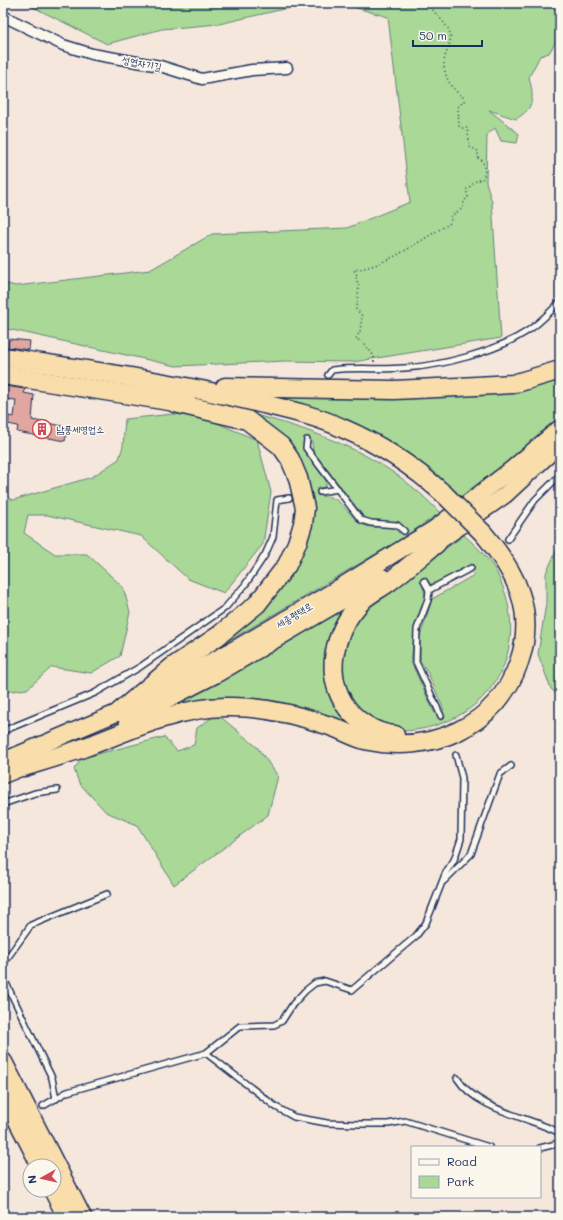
<svg xmlns="http://www.w3.org/2000/svg" width="563" height="1220" font-family="Mali,'Poor Story',sans-serif">
  <style>
    .green { fill: #aad897; stroke: #62847a; fill-rule: evenodd }
    .building { fill: #e0a6a0; stroke: #1b2f5e }
    .lines { fill: none; stroke-linecap: round; stroke-linejoin: round }
    .service-casing { stroke: #1b2f5e; stroke-width: 8 }
    .minor-casing { stroke: #1b2f5e; stroke-width: 13 }
    .trunk-casing { stroke: #1b2f5e; stroke-width: 19 }
    .motorway-casing { stroke: #1b2f5e; stroke-width: 21 }
    .path { stroke: #1b2f5e; stroke-width: 1.5; stroke-dasharray: 1 3; stroke-linecap: butt }
    .service { stroke: #fbf7ec; stroke-width: 5 }
    .minor { stroke: #fbf7ec; stroke-width: 10 }
    .trunk { stroke: #f9deab; stroke-width: 16 }
    .motorway { stroke: #f9deab; stroke-width: 18 }
    .motorway-bridge-casing { stroke: #1b2f5e; stroke-width: 21; stroke-linecap: butt }
    .motorway-bridge { stroke: #f9deab; stroke-width: 18 }
    .labels { text-anchor: middle; dominant-baseline: central; stroke-width: 3; stroke-linejoin: round; paint-order: stroke }
    .street-label { font-size: 10px; fill: #1b2f5e; stroke: #fbf7ec }
    .poi-label { font-size: 10px; fill: #1b2f5e; stroke: #fbf7ec; text-anchor: start }
  </style>
  <rect width="100%" height="100%" fill="#f6e7dd"/>
  <filter id="ink" filterUnits="userSpaceOnUse"><feTurbulence type="fractalNoise" baseFrequency=".025" numOctaves="2"/><feDisplacementMap in="SourceGraphic" scale="8" xChannelSelector="R" yChannelSelector="G"/><feConvolveMatrix kernelMatrix="1 2 1 2 8 2 1 2 1" color-interpolation-filters="sRGB"/></filter>
  <g filter="url(#ink)">
    <g class="green">
      <path d="M25,3H310L219,24L162,29L107,44Z"/>
      <path d="M339,3H560V36H559L549,53L540,56L529,77C534,97 535,108 516,119L489,110L519,134L517,143L501,141L495,128L487,135L486,182L492,202L501,338L353,362L285,361L176,366L3,328V283L16,286L150,270L212,234L347,228L410,202L388,17Z"/>
      <path d="M560,377V422L459,499L270,398L400,396Z"/>
      <path d="M173,414L203,417L257,440L271,492L263,544L224,593L188,579L141,536L47,515H28L24,533L55,554H87L123,587L130,612L120,656L91,673L52,667L27,689L3,692V494L13,500L92,477L119,459L123,446L125,419Z"/>
      <path d="M256,415C326,434 390,458 440,513L396,542L176,672L248,617L308,522L279,437ZM304,438L312,441L313,451L364,517L372,521L399,522L406,529L399,533C390,520 374,532 362,524C345,514 343,496 321,496L319,487L323,488L326,486V481L305,451Z"/>
      <path d="M464,535C475,545 486,555 494,568C529,629 508,700 440,724C426,729 402,734 387,728C375,724 360,710 349,703L339,655L357,613ZM469,568L474,575L432,599L420,637V661L427,671L444,710L435,714L411,662L415,628L425,595L422,583L427,579L430,584H435Z"/>
      <path d="M560,543V697L551,689L538,654L546,603V573Z"/>
      <path d="M352,602L326,660L367,731L221,699L173,705Z"/>
      <path d="M217,714L257,747L278,776L268,815L174,885L137,825L106,812L79,783L74,769L82,758L164,737L177,751L194,745L197,728Z"/>
    </g>
    <g class="building">
      <path d="M9,339L30,341L29,350L8,347Z"/>
      <path d="M5,386L25,389L24,393L34,395L32,420L68,427L65,441L17,432L18,426L8,424L9,416L14,417L16,400L3,399Z"/>
    </g>
    <g class="lines">
      <g class="service-casing">
        <g id="service">
          <path d="M328,375L332,370C356,367 380,370 404,368C441,366 495,352 526,332C539,324 549,313 560,302"/>
          <path d="M307,440L306,448L361,520L371,523L397,525L404,531"/>
          <path d="M320,492L338,489"/>
          <path d="M508,539L535,500L560,475"/>
          <path d="M424,581L429,590L428,600L417,629L416,662L441,716"/>
          <path d="M429,590L471,568"/>
          <path d="M3,731L95,693L140,667L225,608L245,585L265,555L273,537L277,500L289,498"/>
          <path d="M3,804L35,793L57,790"/>
          <path d="M444,881L471,854L500,774L511,766"/>
          <path d="M3,964L31,925L107,894"/>
          <path d="M3,977L52,1078L56,1099"/>
          <path d="M206,1053L276,1107L294,1117L327,1123L358,1124H388L405,1121L489,1147"/>
          <path d="M457,1078C478,1111 527,1116 560,1133"/>
          <path d="M43,1106L67,1092L206,1053L240,1026L274,1025L282,1021L293,1004L305,991L315,983L325,981L352,990L416,936L426,923L446,872L454,860L461,839L462,778L456,755"/>
          <path d="M540,1148L560,1143"/>
        </g>
      </g>
      <g class="minor-casing">
        <path id="minor" d="M3,16L63,45L92,54L160,66L202,79L252,70L287,68"/>
      </g>
      <g class="trunk-casing">
        <g id="trunk">
          <path d="M426,550L505,495L560,444"/>
          <path d="M127,720L215,675L382,577"/>
          <path d="M3,761L119,712L240,646L332,592L434,529L512,469L560,428"/>
          <path d="M3,775L35,762"/>
        </g>
      </g>
      <g class="motorway-casing">
        <g id="motorway">
          <path d="M3,357C85,370 166,381 247,400C279,408 312,414 342,428C380,444 415,468 445,495"/>
          <path d="M3,375L188,404"/>
          <path d="M225,387L394,390L458,387L513,384L560,370"/>
          <path d="M119,712L171,668L218,636L257,604L287,565L297,543L303,524L305,508L298,478L290,459L281,446L247,420L175,403"/>
          <path d="M395,735C375,734 353,719 343,702C323,667 337,626 364,599C371,593 381,588 389,582C405,570 421,556 437,543"/>
          <path d="M24,767C43,761 64,755 83,748C129,731 175,708 225,707C261,706 296,714 330,726C342,730 353,737 365,740C430,755 497,727 519,662C537,611 515,571 483,533"/>
          <path d="M3,1062L82,1217"/>
          <path d="M3,1092L41,1166"/>
          <path d="M53,1190L67,1217"/>
        </g>
      </g>
      <path class="path" d="M374,362V356L363,342L356,339L360,331L362,316L356,309L359,286L356,279L357,275L354,270C390,265 418,241 449,224L451,221L450,217L463,208L464,201L468,197L466,190L477,180H482L485,173L483,161L478,158V151L470,147L467,128H461L459,126L458,107L464,101L463,97C451,89 441,73 445,57C447,49 452,42 450,33C446,22 434,14 428,3"/>
      <use href="#service" class="service"/>
      <use href="#minor" class="minor"/>
      <use href="#trunk" class="trunk"/>
      <use href="#motorway" class="motorway"/>
      <g class="motorway-bridge-casing">
        <path id="motorway-bridge" d="M445,495L483,533"/>
      </g>
      <use href="#motorway-bridge" class="motorway-bridge"/>
    </g>
  </g>
  <defs>
    <g id="building-ring" transform="scale(1)"><circle r="9.5" fill="#fbf7ec" stroke="#d1495b" stroke-width="1.5"/><path d="M-4-6H4V6H1V3H-1V6H-4ZM-2.5-4.3h1.7v1.8h-1.7ZM.8-4.3h1.7v1.8H.8ZM-2.5-1h1.7V.8h-1.7ZM.8-1h1.7V.8H.8Z" fill="#d1495b"/></g>
  </defs>
  <g fill-rule="evenodd">
    <use href="#building-ring" x="42" y="429"/>
  </g>
  <g class="labels">
    <g class="street-label">
      <text transform="translate(142 63) rotate(11)">성엽자기길</text>
      <text transform="translate(294 615) rotate(-31)">세종평택로</text>
    </g>
    <g class="poi-label">
      <text x="56" y="429">남풍세영업소</text>
    </g>
  </g>
  <rect width="563" height="1220" fill="none" stroke="#fbf7ec" stroke-width="16"/>
  <rect x="8" y="8" width="547" height="1204" fill="none" stroke="#1b2f5e" stroke-width="1.5" filter="url(#ink)"/>
  <rect x="411" y="1146" width="130" height="52" fill="#fbf7ec" stroke="#a1a7b3"/>
  <rect x="419" y="1159" width="20" height="6" fill="#fbf7ec" stroke="#a1a7b3"/>
  <text x="447" y="1166" font-size="12" fill="#1b2f5e">Road</text>
  <rect x="419" y="1176" width="20" height="12" fill="#aad897" stroke="#a1a7b3"/>
  <text x="447" y="1186" font-size="12" fill="#1b2f5e">Park</text>
  <g transform="translate(42 1178) rotate(262)"><circle r="19" fill="#fbf7ec" stroke="#a1a7b3"/>
  <path d="M0-3L7 15L0 10L-7 15Z" fill="#d1495b"/>
  <text y="-6" font-size="11" font-weight="bold" text-anchor="middle" fill="#1b2f5e">N</text>
  </g>
  <path d="M413 40v6h69v-6" fill="none" stroke="#1b2f5e" stroke-width="2"/>
  <text x="419" y="40" font-size="12" fill="#1b2f5e" stroke="#fbf7ec" stroke-width="3" paint-order="stroke">50 m</text>
</svg>
